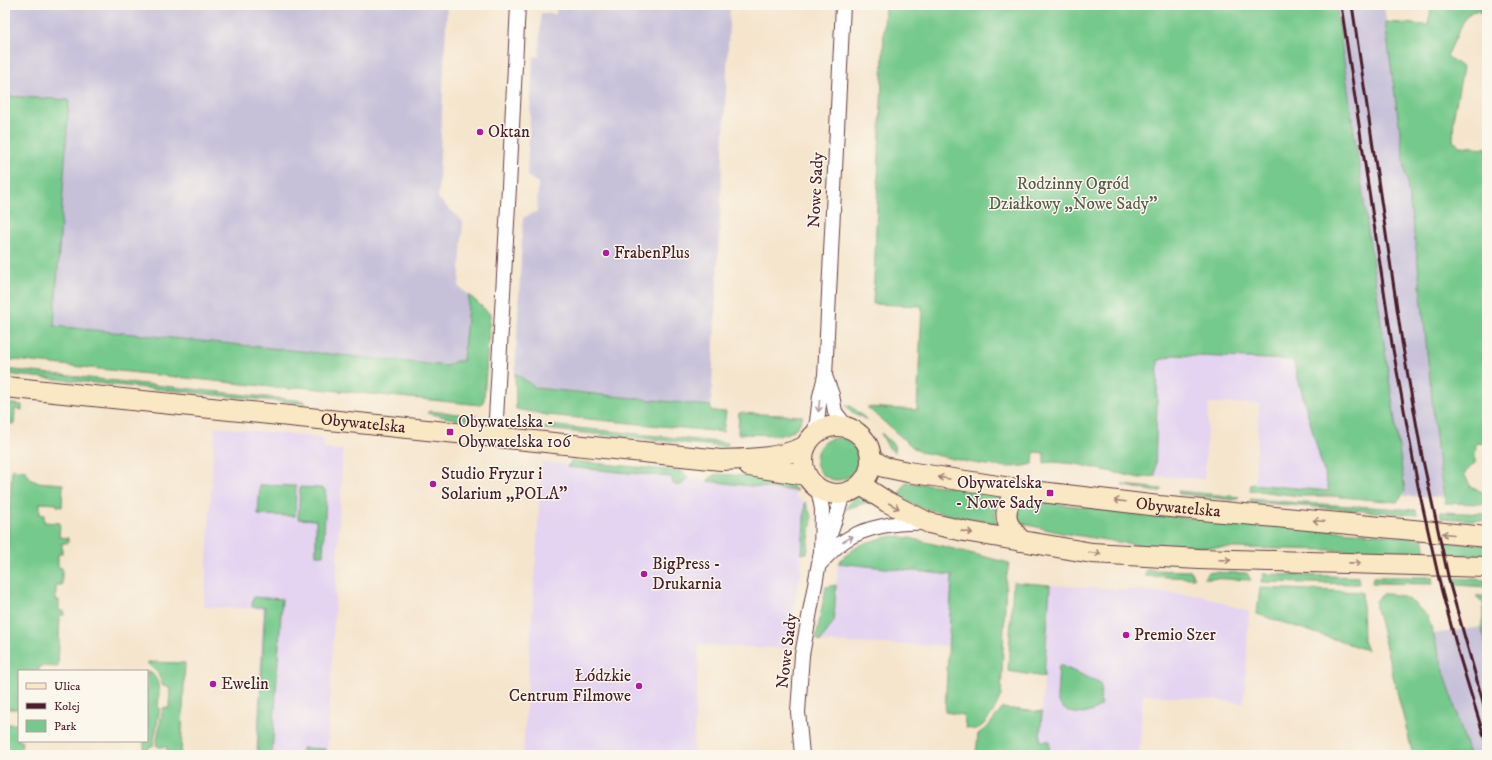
<svg xmlns="http://www.w3.org/2000/svg" width="1492" height="760" font-family="'IM FELL DW Pica',serif">
  <style>
    .built { fill: #e4d3f1 }
    .industrial { fill: #c6c0d9 }
    .green { fill: #76c98c; stroke: #60745c }
    .lines { fill: none; stroke-linecap: round; stroke-linejoin: round }
    .street-casing { stroke: #643d43; stroke-width: 16 }
    .secondary-casing { stroke: #643d43; stroke-width: 22 }
    .street { stroke: #fff; stroke-width: 14 }
    .secondary { stroke: #fae7c3; stroke-width: 20 }
    .rail { stroke: #4a1f2b; stroke-width: 3 }
    .oneway { stroke: #ae9aa0 }
    .oneway2 { stroke: #a28377 }
    .poi-dot { fill: #b5179e; stroke: #fbf7ec; stroke-width: 1.5 }
    .labels { text-anchor: middle; dominant-baseline: central; stroke-width: 3; stroke-linejoin: round; paint-order: stroke }
    .poi-label { font-size: 17px; fill: #4a1f2b; stroke: #fbf7ec; text-anchor: start }
    .park-label { font-size: 17px; fill: #595a4d; stroke: #fbf7ec }
    .street-label { font-size: 17px; fill: #4a1f2b; stroke: #fbf7ec }
  </style>
  <rect width="100%" height="100%" fill="#fbf7ec"/>
  <filter id="ink" filterUnits="userSpaceOnUse"><feTurbulence type="fractalNoise" baseFrequency=".025" numOctaves="2"/><feDisplacementMap in="SourceGraphic" scale="8" xChannelSelector="R" yChannelSelector="G"/><feConvolveMatrix kernelMatrix="1 2 1 2 8 2 1 2 1" color-interpolation-filters="sRGB"/></filter>
  <filter id="wash" filterUnits="userSpaceOnUse"><feTurbulence type="fractalNoise" baseFrequency=".012" numOctaves="4" result="noise"/><feDisplacementMap in="SourceGraphic" scale="16" xChannelSelector="R" yChannelSelector="G"/><feGaussianBlur stdDeviation="0.9" result="paint"/><feColorMatrix in="noise" values="0 0 0 0 0 0 0 0 0 0 0 0 0 0 0 0 0 1.4 0 .05"/><feComposite in="paint" operator="in"/></filter>
  <g filter="url(#wash)">
    <rect width="100%" height="100%" fill="#f5e5cd"/>
    <g class="built">
      <path d="M1173,355L1293,360L1329,491L1255,484L1259,404L1209,403L1204,479L1155,476L1158,361Z"/>
      <path d="M215,427L323,438L324,449L343,450L327,755H256L263,609L204,607Z"/>
      <path d="M542,462L795,491V497L805,502L801,570L789,633V649L699,645L693,755H523Z"/>
      <path d="M838,563L952,575L948,646L820,642L834,621Z"/>
      <path d="M1050,585L1149,591L1203,596L1249,612L1244,703L1143,694L1139,755H1039Z"/>
    </g>
    <g class="industrial">
      <path d="M5,5H447L438,198L463,222L459,287L469,295L463,361H456L447,366L54,326L68,100L5,96Z"/>
      <path d="M556,5H730L711,406L536,388L515,373L523,218L537,211L538,183L527,176L533,57L539,56L541,13L556,14Z"/>
      <path d="M1279,5H1384L1417,256L1439,466L1443,497L1404,496L1380,362Z"/>
      <path d="M1481,627L1487,646V755H1469L1433,634Z"/>
    </g>
    <g class="green">
      <path d="M885,5H1336L1405,491L1397,502L1331,496H1300L1250,490L1251,484L1329,491L1293,360L1173,355L1158,361L1155,476L1140,478L1076,464L1053,462L1044,463V453L1034,452L1033,464C1003,473 953,458 921,452L915,449L867,407L917,410L922,306L873,304Z"/>
      <path d="M1432,5H1487V13L1473,11L1466,16L1447,56L1463,68L1454,114L1453,141L1460,146L1487,148V444L1476,443L1475,463L1464,474L1471,487L1487,494V504L1445,503L1439,466L1417,256L1385,22L1428,25Z"/>
      <path d="M5,96L69,100L54,326L447,366L456,361H463L469,295L490,314L484,400L481,405L299,387L290,389L5,359Z"/>
      <path d="M5,369L303,401L305,404L5,374Z"/>
      <path d="M515,373L536,388L711,406V411L726,412L723,432L547,415L516,409Z"/>
      <path d="M5,403L22,405V410L15,409L14,424L5,423Z"/>
      <path d="M846,405L851,406L867,420L852,412Z"/>
      <path d="M430,411L476,416C462,424 443,416 427,413Z"/>
      <path d="M739,413L803,416C799,427 794,432 783,435L738,434Z"/>
      <path d="M547,425L728,443L726,447L544,429Z"/>
      <path d="M881,433L894,445L895,453L888,447Z"/>
      <circle cx="837" cy="459" r="21"/>
      <path d="M572,461L678,471H681L688,477C683,483 682,488 673,484L672,477L567,467Z"/>
      <path d="M12,469L26,471L31,480L37,482L63,484L62,507L57,506V504L40,503V514L44,515V522L60,523L59,537L68,538V543H62V554H58V567L62,568V585H56V600H59V611H64V615H60L58,667L40,666L39,671H19V709H5V581Z"/>
      <path d="M719,474L780,479L797,490L795,491L707,481L714,475Z"/>
      <path d="M906,482L998,492L1000,495L995,512L997,524C973,519 916,511 898,496Z"/>
      <path d="M260,485L296,486L295,516L258,515Z"/>
      <path d="M1122,485L1162,489L1161,491L1155,492Z"/>
      <path d="M300,487L321,488L325,490L326,496L323,555H316V520L298,519Z"/>
      <path d="M1178,491L1239,497L1233,500L1179,494Z"/>
      <path d="M858,494L874,500L846,509L853,498Z"/>
      <path d="M1250,499C1305,504 1360,506 1416,510L1417,515L1252,502Z"/>
      <path d="M1029,501L1189,518L1423,538L1426,552L1143,546L1062,533L1024,524L1016,518V509L1023,502Z"/>
      <path d="M805,502L812,518L807,553L802,554Z"/>
      <path d="M1440,512L1487,514V521L1441,518Z"/>
      <path d="M893,536L910,538L1009,563L1006,581L1001,695C997,705 987,726 976,729C973,730 969,728 966,728L963,715L945,712L952,575L838,563C842,559 846,555 850,552C861,542 879,539 893,536Z"/>
      <path d="M1445,541L1487,545V556L1448,554Z"/>
      <path d="M1146,570L1191,571L1194,578L1145,576Z"/>
      <path d="M1208,572L1247,573L1251,580L1204,578Z"/>
      <path d="M1263,574L1358,577L1359,584L1261,582Z"/>
      <path d="M1373,577H1432L1433,584L1372,583Z"/>
      <path d="M1454,578L1487,580V587L1456,585Z"/>
      <path d="M1013,582L1050,585L1044,677L1008,671Z"/>
      <path d="M836,585L834,621L820,642L816,638L826,587Z"/>
      <path d="M1260,588L1362,592L1363,641L1367,650L1257,614Z"/>
      <path d="M1382,594C1406,594 1411,600 1428,617L1469,755H1413L1376,608V601Z"/>
      <path d="M1476,596H1487V646L1481,627L1484,612L1483,603Z"/>
      <path d="M253,597L282,599L272,755H257L265,607H252Z"/>
      <path d="M148,662L185,663L181,755H161V754H167V747H159L156,745L163,708H169L170,687L163,686L158,674L148,664Z"/>
      <path d="M1059,665L1099,682L1101,686L1100,706C1089,718 1061,716 1057,698Z"/>
      <path d="M147,670C162,678 159,694 158,708H160L153,746L149,747L148,750H144V741H147Z"/>
      <path d="M1002,708L1042,712L1040,741H1050L1049,755H976L978,734L988,727Z"/>
      <path d="M5,724H19V741H22L21,755H5Z"/>
      <path d="M302,748L325,749V755H302Z"/>
    </g>
  </g>
  <g filter="url(#ink)">
    <g class="lines">
      <g class="street-casing">
        <g id="street">
          <path d="M825,376L832,395L835,412L842,421L850,428"/>
          <path d="M495,436L509,187L518,5"/>
          <path d="M813,436L817,422L820,396L825,376L843,5"/>
          <path d="M825,546L828,541L843,495"/>
          <path d="M819,565C827,556 834,548 844,541C866,526 898,522 924,523"/>
          <path d="M802,755L798,712L802,655L821,552L822,509L818,489"/>
        </g>
      </g>
      <g class="secondary-casing">
        <g id="secondary">
          <path id="s1" d="M5,387L721,460C750,459 780,459 806,446"/>
          <circle cx="837" cy="460" r="34"/>
          <path id="s2" d="M872,460L884,467L908,472L1024,490L1159,506L1487,537"/>
          <path d="M749,466L806,475"/>
          <path d="M861,485L887,502L929,523L964,531L1092,553L1199,559L1487,567"/>
          <path d="M1021,541C1017,535 1011,530 1008,523C1003,509 1011,495 1024,490"/>
        </g>
      </g>
      <use href="#street" class="street"/>
      <use href="#secondary" class="secondary"/>
      <g class="rail">
        <path d="M1341,5L1392,344L1418,486L1441,588L1459,655L1487,746"/>
        <path d="M1352,5L1402,342L1422,456L1450,585L1487,716"/>
      </g>
    </g>
    <defs><path id="oneway-shaft" d="M-6 0H5M1.5-3L5.5 0L1.5 3" fill="none" stroke-width="1.6" stroke-linecap="round" stroke-linejoin="round"/></defs>
    <g class="oneway">
      <use href="#oneway-shaft" transform="translate(819 406) rotate(96)"/>
      <use href="#oneway-shaft" transform="translate(848 539) rotate(-29)"/>
    </g>
    <g class="oneway2">
      <use href="#oneway-shaft" transform="translate(944 478) rotate(-171)"/>
      <use href="#oneway-shaft" transform="translate(1120 501) rotate(-173)"/>
      <use href="#oneway-shaft" transform="translate(894 506) rotate(28)"/>
      <use href="#oneway-shaft" transform="translate(1319 521) rotate(-175)"/>
      <use href="#oneway-shaft" transform="translate(967 532) rotate(11)"/>
      <use href="#oneway-shaft" transform="translate(1448 534) rotate(-175)"/>
      <use href="#oneway-shaft" transform="translate(1095 553) rotate(6)"/>
      <use href="#oneway-shaft" transform="translate(1225 560) rotate(2)"/>
      <use href="#oneway-shaft" transform="translate(1355 563) rotate(1)"/>
    </g>
  </g>
  <g class="poi-dot">
    <circle cx="480" cy="132" r="4"/>
    <circle cx="606" cy="253" r="4"/>
    <rect x="446" y="428" width="8" height="8" rx="2"/>
    <circle cx="433" cy="484" r="4"/>
    <rect x="1046" y="489" width="8" height="8" rx="2"/>
    <circle cx="644" cy="574" r="4"/>
    <circle cx="1126" cy="635" r="4"/>
    <circle cx="213" cy="684" r="4"/>
    <circle cx="639" cy="686" r="4"/>
  </g>
  <g class="labels">
    <g class="poi-label">
      <text x="488" y="132">Oktan</text>
      <text x="614" y="253">FrabenPlus</text>
      <text x="458" y="422">Obywatelska -<tspan x="458" dy="20">Obywatelska 106</tspan></text>
      <text x="441" y="474">Studio Fryzur i<tspan x="441" dy="20">Solarium „POLA”</tspan></text>
      <text x="1042" y="483" text-anchor="end">Obywatelska<tspan x="1042" dy="20">- Nowe Sady</tspan></text>
      <text x="652" y="564">BigPress -<tspan x="652" dy="20">Drukarnia</tspan></text>
      <text x="1134" y="635">Premio Szer</text>
      <text x="631" y="676" text-anchor="end">Łódzkie<tspan x="631" dy="20">Centrum Filmowe</tspan></text>
      <text x="221" y="684">Ewelin</text>
    </g>
    <g class="park-label">
      <text x="1073" y="184">Rodzinny Ogród<tspan x="1073" dy="20">Działkowy „Nowe Sady”</tspan></text>
    </g>
    <g class="street-label">
      <text transform="translate(816 190) rotate(-87)">Nowe Sady</text>
      <text stroke="none"><textPath href="#s1" startOffset="360">Obywatelska</textPath></text>
      <text stroke="none"><textPath href="#s2" startOffset="311">Obywatelska</textPath></text>
      <text transform="translate(787 651) rotate(-83)">Nowe Sady</text>
    </g>
  </g>
  <rect width="1492" height="760" fill="none" stroke="#fbf7ec" stroke-width="20"/>
  <rect x="18" y="670" width="130" height="72" fill="#fbf7ec" stroke="#b4a19f"/>
  <rect x="26" y="683" width="20" height="6" fill="#fae7c3" stroke="#b4a19f"/>
  <text x="54" y="690" font-size="12" fill="#4a1f2b">Ulica</text>
  <rect x="26" y="703" width="20" height="6" fill="#4a1f2b" stroke="#b4a19f"/>
  <text x="54" y="710" font-size="12" fill="#4a1f2b">Kolej</text>
  <rect x="26" y="720" width="20" height="12" fill="#76c98c" stroke="#b4a19f"/>
  <text x="54" y="730" font-size="12" fill="#4a1f2b">Park</text>
</svg>
